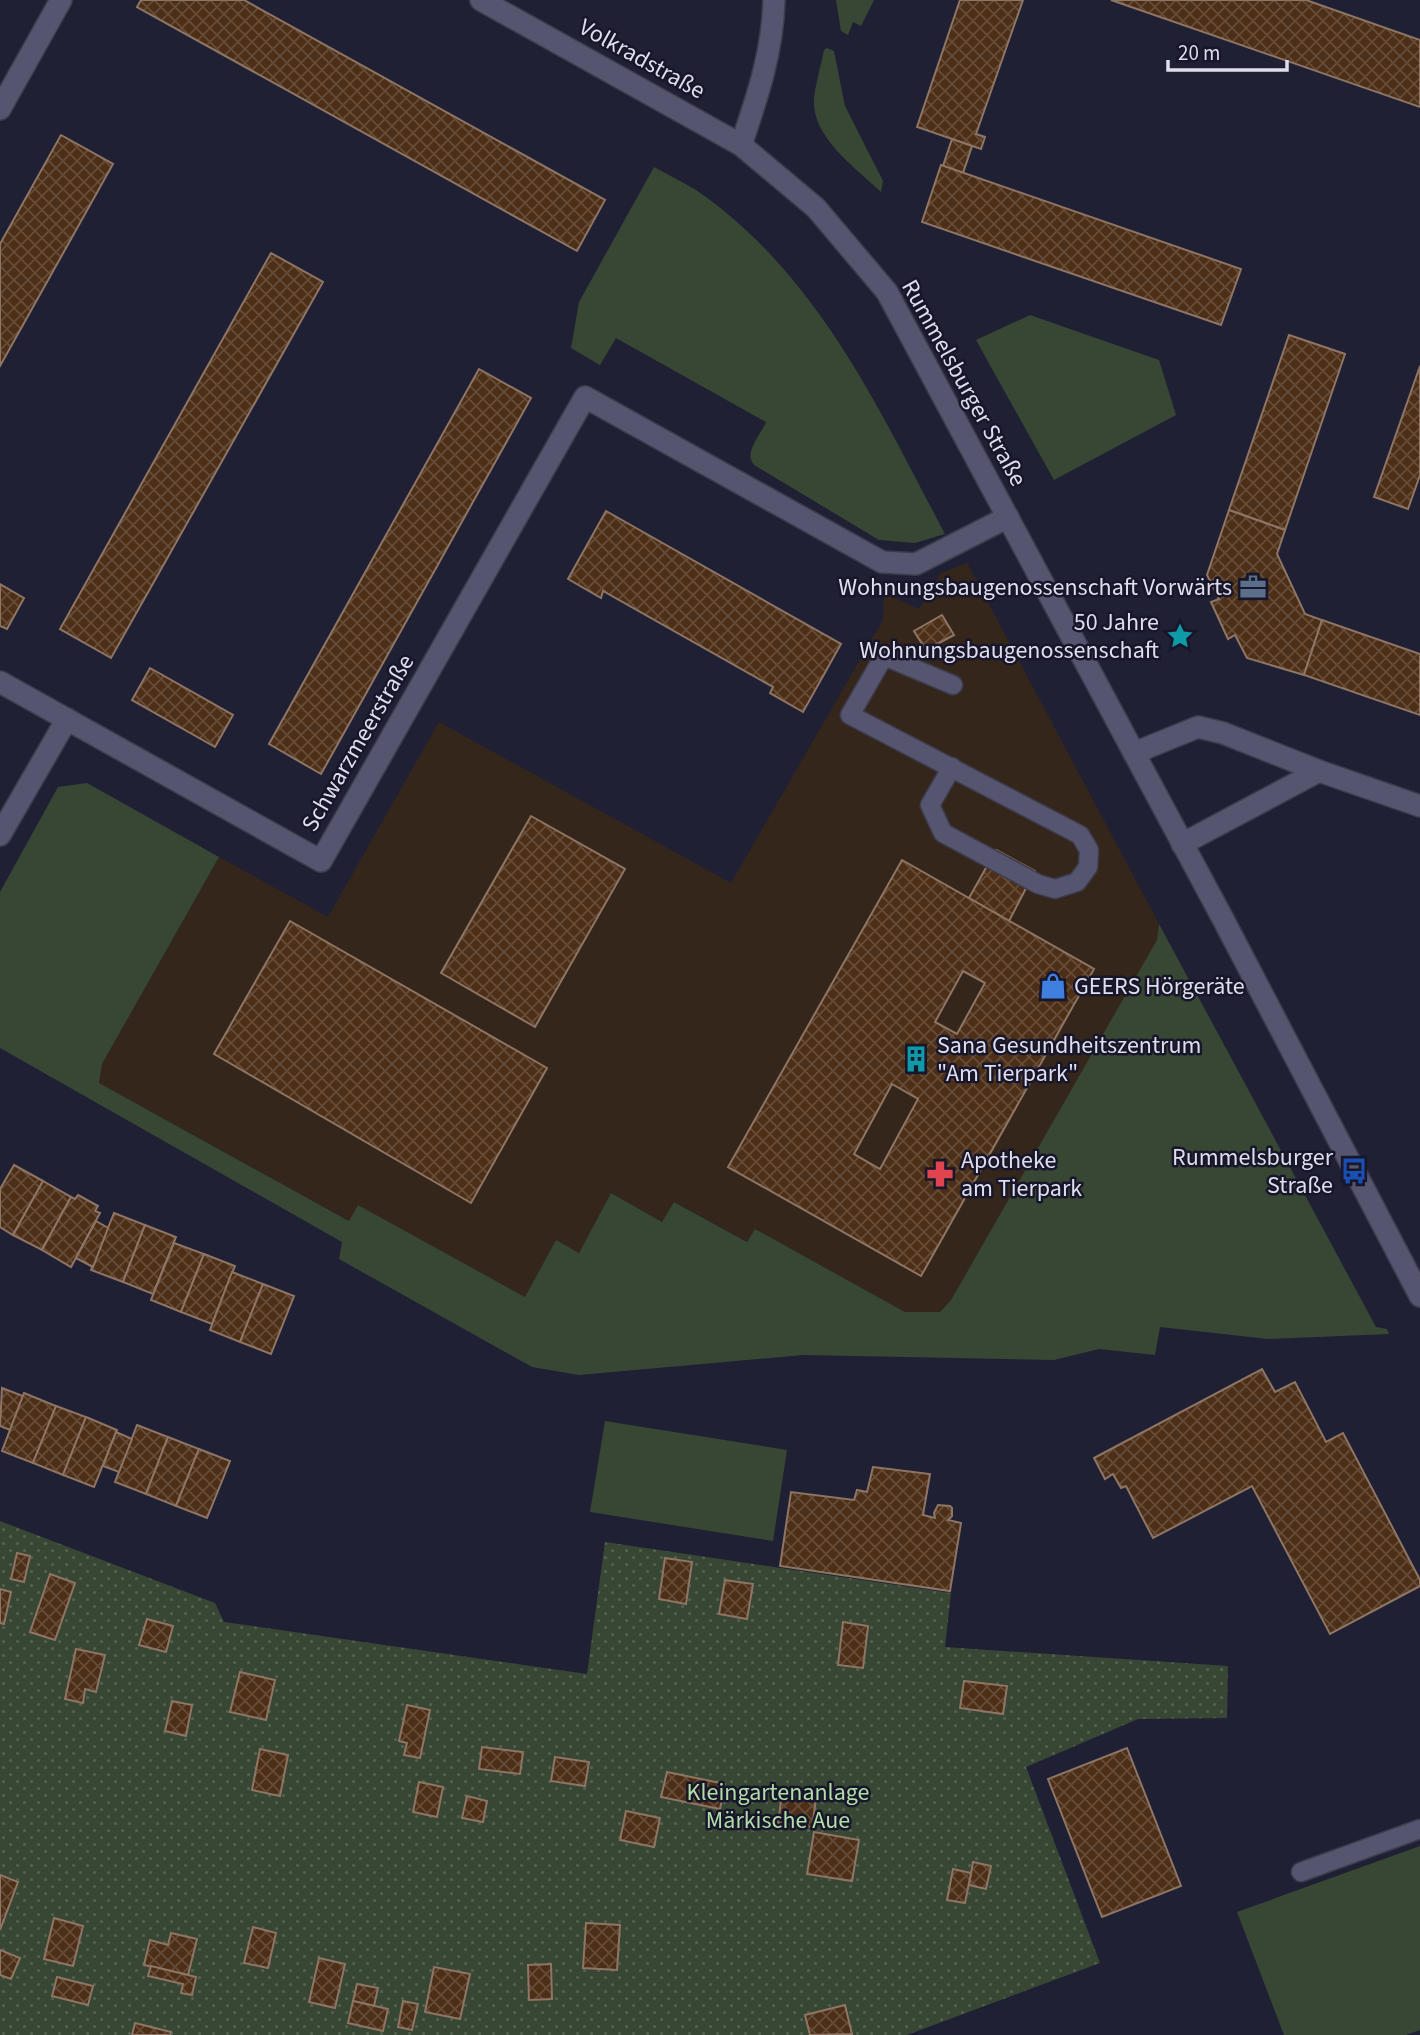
<svg xmlns="http://www.w3.org/2000/svg" width="1420" height="2035" font-family="'Source Sans 3',sans-serif">
  <style>
    .commercial { fill: #35261b }
    .green { fill: #374733 }
    .garden { fill: url(#garden-dots) }
    .building { fill: url(#building-cross-hatch); stroke: #8e7564; stroke-width: 2; fill-rule: evenodd }
    .lines { fill: none; stroke-linecap: round; stroke-linejoin: round }
    .service-casing { stroke: #3d3c4e; stroke-width: 21 }
    .minor-casing { stroke: #3d3c4e; stroke-width: 24 }
    .tertiary-casing { stroke: #3d3c4e; stroke-width: 24 }
    .service { stroke: #55556f; stroke-width: 18 }
    .minor { stroke: #55556f; stroke-width: 21 }
    .tertiary { stroke: #55556f; stroke-width: 21 }
    .labels { text-anchor: middle; dominant-baseline: central; stroke-width: 5; stroke-linejoin: round; paint-order: stroke }
    .street-label { font-size: 24px; fill: #dedeed; stroke: #17162b }
    .poi-label { font-size: 24px; fill: #dedeed; stroke: #17162b; text-anchor: end }
    .park-label { font-size: 24px; fill: #b1dda6; stroke: #17162b }
  </style>
  <defs>
    <pattern id="garden-dots" width="8" height="8" patternUnits="userSpaceOnUse" patternTransform="scale(1.75)"><rect width="8" height="8" fill="#374733"/><path d="M2 2h.1M6 6h.1" fill="none" stroke="#546151" stroke-width="1.8" stroke-linecap="round"/></pattern>
    <pattern id="building-cross-hatch" width="8" height="8" patternUnits="userSpaceOnUse" patternTransform="scale(1.75)"><rect width="8" height="8" fill="#4d2f17"/><path d="M0 0l8 8M0 8l8-8" fill="none" stroke="#664d39"/></pattern>
  </defs>
  <rect width="100%" height="100%" fill="#202035"/>
  <path class="commercial" d="M967,563L1159,924L1158,940L951,1300L940,1312H905L755,1229L748,1242L675,1202L662,1222L611,1193L579,1253L556,1240L525,1297L358,1205L350,1221L99,1083L102,1064L219,857L328,917L439,722L731,883L883,620L884,593L919,609L941,573Z"/>
  <g class="green">
    <path d="M836,0H874L861,26L853,22L848,35L841,31Z"/>
    <path d="M827,48L834,51L845,106L883,181L881,192C855,167 811,137 814,98C816,82 821,65 824,50Z"/>
    <path d="M654,167C668,175 683,182 696,190C818,274 878,408 945,534L915,543L879,540L754,465C743,452 761,435 766,422L616,338L600,365L571,348L579,302Z"/>
    <path d="M1030,315L1159,360L1176,415L1054,480L976,340Z"/>
    <path d="M87,783L219,857L102,1064L99,1083L349,1221L358,1205L525,1297L556,1240L579,1253L611,1193L662,1222L674,1202L747,1242L755,1229L905,1312H940L951,1300L1157,940L1159,924L1376,1327L1387,1329L1389,1334L1268,1339L1160,1327L1155,1355L1099,1349L1054,1360L803,1355L579,1375L532,1367L339,1259L342,1242L0,1048V892L58,787Z"/>
    <path d="M605,1421L787,1450L773,1541L590,1512Z"/>
    <path d="M1420,1846V2030L1406,2035H1284L1237,1912Z"/>
  </g>
  <path class="garden" d="M0,1521L215,1603L224,1622L587,1674L605,1542L951,1593L945,1647L1228,1666L1227,1718L1138,1719L1026,1767L1100,1963L907,2035H0Z"/>
  <g class="building">
    <path d="M141,0H244L605,200L577,251L137,7Z"/>
    <path d="M960,0H1023L976,134L985,137L981,149L917,127Z"/>
    <path d="M1111,0H1306L1420,40V107Z"/>
    <path d="M61,135L113,164L0,366V244Z"/>
    <path d="M952,139L972,146L963,173L943,166Z"/>
    <path d="M941,165L1241,269L1221,325L922,222Z"/>
    <path d="M271,253L323,282L111,658L60,629Z"/>
    <path d="M1289,335L1345,354L1285,530L1229,510Z"/>
    <path d="M1420,366V475L1408,509L1374,497Z"/>
    <path d="M479,369L531,398L321,774L269,744Z"/>
    <path d="M1229,510L1285,530L1277,554L1305,614L1322,620L1304,675L1247,658L1235,635L1228,639L1211,602L1219,599L1207,575Z"/>
    <path d="M606,511L841,644L803,712L770,693L773,687L603,591L601,598L568,579Z"/>
    <path d="M0,584L24,598L7,629L0,626Z"/>
    <path d="M942,615L954,635L926,650L914,631Z"/>
    <path d="M1322,620L1420,654V715L1304,675Z"/>
    <path d="M150,668L233,715L215,747L132,700Z"/>
    <path d="M531,816L625,869L535,1027L441,973Z"/>
    <path d="M996,850L1035,871L1009,921L969,898Z"/>
    <path d="M902,860L1094,969L921,1276L728,1167ZM963,971L985,983L957,1034L935,1022ZM892,1084L918,1099L880,1169L854,1154Z"/>
    <path d="M290,921L547,1068L471,1203L214,1054Z"/>
    <path d="M14,1165L43,1181L13,1235L0,1227V1189Z"/>
    <path d="M43,1181L71,1197L42,1250L13,1235Z"/>
    <path d="M78,1195L98,1206L95,1211L100,1213L71,1267L42,1250L71,1197L75,1199Z"/>
    <path d="M114,1213L145,1225L123,1282L91,1270Z"/>
    <path d="M96,1221L108,1228L93,1267L76,1258Z"/>
    <path d="M145,1225L176,1237L153,1294L123,1282Z"/>
    <path d="M174,1243L204,1254L181,1312L151,1300Z"/>
    <path d="M204,1254L235,1266L212,1324L181,1312Z"/>
    <path d="M232,1272L263,1284L240,1342L210,1330Z"/>
    <path d="M263,1284L294,1296L271,1354L240,1342Z"/>
    <path d="M1262,1369L1275,1392L1295,1382L1326,1442L1343,1433L1420,1580V1586L1330,1634L1252,1486L1153,1538L1126,1486L1121,1488L1113,1474L1105,1479L1094,1458Z"/>
    <path d="M2,1388L23,1396L10,1430L0,1426Z"/>
    <path d="M24,1393L56,1406L33,1463L2,1451Z"/>
    <path d="M56,1406L86,1417L63,1475L33,1463Z"/>
    <path d="M86,1417L117,1430L94,1487L63,1475Z"/>
    <path d="M137,1425L168,1437L146,1494L115,1482Z"/>
    <path d="M116,1432L132,1439L119,1472L103,1466Z"/>
    <path d="M168,1437L199,1449L176,1506L146,1494Z"/>
    <path d="M199,1449L230,1461L207,1518L176,1506Z"/>
    <path d="M873,1467L930,1474L923,1515L935,1518L934,1513L938,1505L950,1506L952,1508V1516L948,1520L961,1523L950,1591L780,1566L791,1492L854,1500L857,1490L867,1492Z"/>
    <path d="M17,1553L30,1556L24,1582L11,1579Z"/>
    <path d="M665,1558L692,1562L686,1604L659,1599Z"/>
    <path d="M50,1574L75,1583L55,1640L30,1632Z"/>
    <path d="M725,1580L753,1584L747,1619L719,1614Z"/>
    <path d="M0,1589L11,1592L4,1624L0,1623Z"/>
    <path d="M147,1619L173,1626L166,1652L139,1645Z"/>
    <path d="M843,1622L868,1626L863,1668L838,1665Z"/>
    <path d="M76,1649L105,1655L96,1692L85,1689L83,1703L65,1699Z"/>
    <path d="M240,1672L275,1680L266,1720L230,1712Z"/>
    <path d="M964,1681L1007,1686L1003,1714L960,1708Z"/>
    <path d="M172,1701L192,1705L186,1736L165,1731Z"/>
    <path d="M407,1705L430,1710L420,1758L404,1755L407,1743L399,1741Z"/>
    <path d="M482,1747L523,1752L520,1774L479,1769Z"/>
    <path d="M1127,1748L1181,1886L1102,1917L1048,1779Z"/>
    <path d="M260,1749L288,1755L280,1796L252,1790Z"/>
    <path d="M555,1757L589,1762L585,1786L551,1781Z"/>
    <path d="M667,1772L725,1784L720,1809L661,1797Z"/>
    <path d="M419,1782L443,1787L437,1817L413,1812Z"/>
    <path d="M782,1795L816,1799L812,1827L778,1823Z"/>
    <path d="M467,1796L487,1801L483,1822L462,1818Z"/>
    <path d="M626,1811L660,1818L654,1847L620,1840Z"/>
    <path d="M814,1832L859,1840L852,1881L807,1874Z"/>
    <path d="M973,1862L991,1866L986,1889L969,1885Z"/>
    <path d="M953,1869L971,1873L965,1903L947,1900Z"/>
    <path d="M0,1875L18,1882L0,1930Z"/>
    <path d="M54,1918L83,1926L73,1966L44,1959Z"/>
    <path d="M586,1923L620,1925L617,1970L583,1968Z"/>
    <path d="M253,1927L276,1933L268,1968L244,1963Z"/>
    <path d="M171,1933L197,1939L188,1975L144,1965L150,1940L168,1945Z"/>
    <path d="M0,1950L20,1958L11,1979L0,1975Z"/>
    <path d="M319,1958L345,1964L335,2008L309,2002Z"/>
    <path d="M551,1964L552,1999L529,2000L528,1965Z"/>
    <path d="M151,1966L196,1977L192,1995L181,1993L183,1984L148,1976Z"/>
    <path d="M434,1967L470,1974L460,2019L425,2012Z"/>
    <path d="M57,1977L93,1986L88,2005L52,1996Z"/>
    <path d="M357,1984L378,1988L374,2006L353,2001Z"/>
    <path d="M353,2001L388,2009L383,2031L348,2023Z"/>
    <path d="M403,2001L418,2004L412,2030L398,2027Z"/>
    <path d="M845,2005L852,2034L810,2035L805,2015Z"/>
    <path d="M135,2023L171,2032L170,2035H132Z"/>
  </g>
  <g class="lines">
    <g class="service-casing">
      <g id="service">
        <path d="M952,767L930,805L943,833L1038,884L1055,889L1077,882L1088,867L1089,850L1080,835L850,715L884,656L953,685"/>
        <path d="M1301,1872L1420,1829"/>
      </g>
    </g>
    <g class="minor-casing">
      <g id="minor">
        <path d="M0,109L61,0"/>
        <path d="M0,682L321,861L585,397L882,562L916,564L1008,517"/>
        <path d="M0,835L67,719"/>
      </g>
    </g>
    <g class="tertiary-casing">
      <g id="tertiary">
        <path d="M481,0L741,145L816,208L887,292L1223,919L1420,1296"/>
        <path d="M741,145C757,98 773,51 774,0"/>
        <path d="M1134,753L1198,727L1223,733L1319,771L1420,806"/>
        <path d="M1182,844L1319,771"/>
      </g>
    </g>
    <use href="#service" class="service"/>
    <use href="#minor" class="minor"/>
    <use href="#tertiary" class="tertiary"/>
  </g>
  <defs>
    <g id="office-bare" transform="scale(2.1)"><path d="M-6-3h4V-5.5h4V-3h4V5H-6ZM-1-4.5V-3h2v-1.5ZM-6 0V1H6V0Z" fill="#5c6f8a" stroke="#17162b" stroke-width="2.5" paint-order="stroke"/></g>
    <g id="sight-bare" transform="scale(2.1)"><path d="M0-6L1.8-2.2L6-1.7L2.9 1.2L3.7 5.4L0 3.3L-3.7 5.4L-2.9 1.2L-6-1.7L-1.8-2.2Z" fill="#0f9aa8" stroke="#17162b" stroke-width="2.5" paint-order="stroke"/></g>
    <g id="shop-bare" transform="scale(2.1)"><path d="M-5-2.5h2.3a2.7 3.5 0 0 1 5.4 0H5L5.5 6h-11ZM-1.5-2.5h3a1.5 2.3 0 0 0-3 0Z" fill="#3f7fe0" stroke="#17162b" stroke-width="2.5" paint-order="stroke"/></g>
    <g id="building-bare" transform="scale(2.1)"><path d="M-4-6H4V6H1V3H-1V6H-4ZM-2.5-4.3h1.7v1.8h-1.7ZM.8-4.3h1.7v1.8H.8ZM-2.5-1h1.7V.8h-1.7ZM.8-1h1.7V.8H.8Z" fill="#0f9aa8" stroke="#17162b" stroke-width="2.5" paint-order="stroke"/></g>
    <g id="bus-bare" transform="scale(2.1)"><path d="M-5-6H5V4H4V6H2V4H-2V6H-4V4H-5ZM-3.5-4V0h7V-4ZM-3.5 1.2v1.5H-2V1.2ZM2 1.2v1.5H3.5V1.2Z" fill="#1a4fb4" stroke="#17162b" stroke-width="2.5" paint-order="stroke"/></g>
    <g id="pharmacy-bare" transform="scale(2.1)"><path d="M-2-6h4v4h4v4h-4v4h-4v-4h-4v-4h4Z" fill="#e0444e" stroke="#17162b" stroke-width="2.5" paint-order="stroke"/></g>
  </defs>
  <g fill-rule="evenodd">
    <use href="#office-bare" x="1253" y="587"/>
    <use href="#sight-bare" x="1180" y="636"/>
    <use href="#shop-bare" x="1053" y="986"/>
    <use href="#building-bare" x="916" y="1059"/>
    <use href="#bus-bare" x="1354" y="1171"/>
    <use href="#pharmacy-bare" x="940" y="1174"/>
  </g>
  <g class="labels">
    <g class="street-label">
      <text transform="translate(642 59) rotate(29)">Volkradstraße</text>
      <text transform="translate(964 383) rotate(61)">Rummelsburger Straße</text>
      <text transform="translate(358 743) rotate(-60)">Schwarzmeerstraße</text>
    </g>
    <g class="poi-label">
      <text x="1232" y="587">Wohnungsbaugenossenschaft Vorwärts</text>
      <text x="1159" y="622">50 Jahre<tspan x="1159" dy="28">Wohnungsbaugenossenschaft</tspan></text>
      <text x="1074" y="986" text-anchor="start">GEERS Hörgeräte</text>
      <text x="937" y="1045" text-anchor="start">Sana Gesundheitszentrum<tspan x="937" dy="28">"Am Tierpark"</tspan></text>
      <text x="1333" y="1157">Rummelsburger<tspan x="1333" dy="28">Straße</tspan></text>
      <text x="961" y="1160" text-anchor="start">Apotheke<tspan x="961" dy="28">am Tierpark</tspan></text>
    </g>
    <g class="park-label">
      <text x="778" y="1792">Kleingartenanlage<tspan x="778" dy="28">Märkische Aue</tspan></text>
    </g>
  </g>
  <path d="M1168 60v10h119v-10" fill="none" stroke="#dedeed" stroke-width="3.5"/>
  <text x="1178" y="60" font-size="21" fill="#dedeed" stroke="#17162b" stroke-width="5" paint-order="stroke">20 m</text>
</svg>
